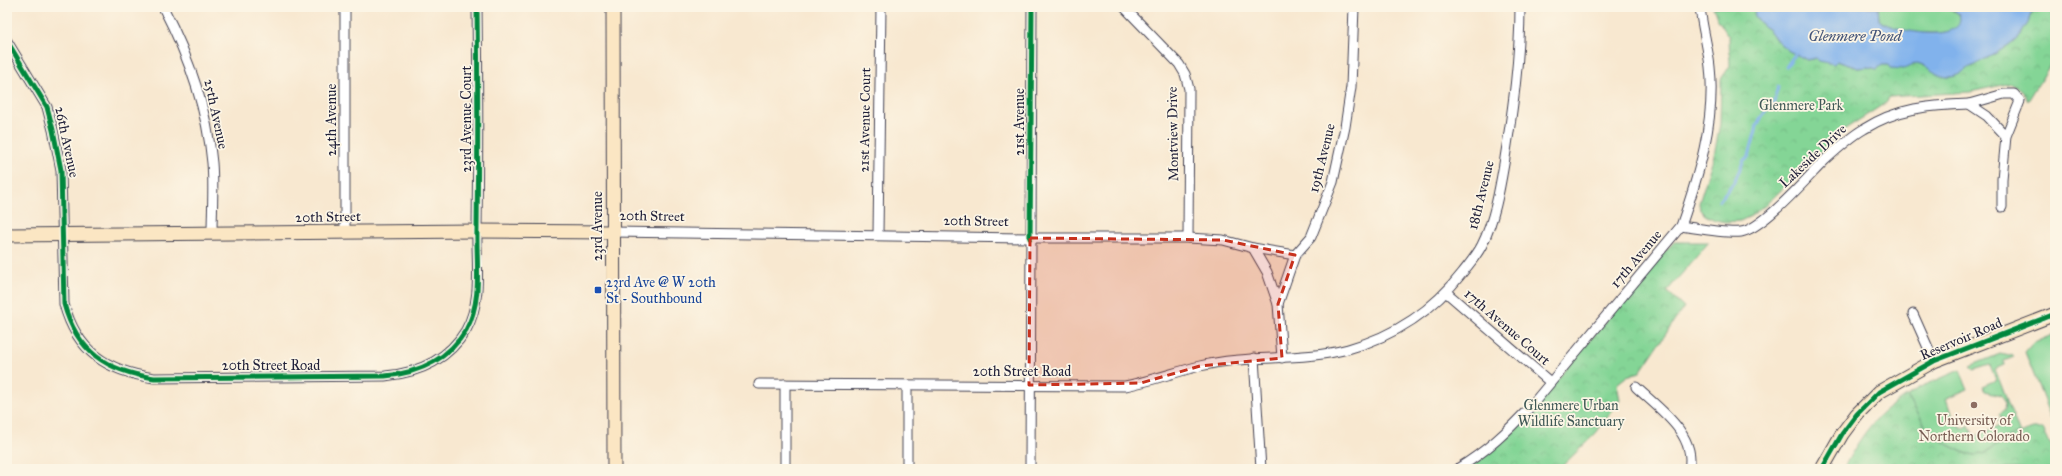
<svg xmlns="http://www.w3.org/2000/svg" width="2062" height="476" font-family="'IM FELL Great Primer',serif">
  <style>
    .green { fill: #84d596; stroke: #537c68 }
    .park { fill: url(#park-crowns); stroke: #537c68 }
    .water { fill: #81b2ec; stroke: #526a94 }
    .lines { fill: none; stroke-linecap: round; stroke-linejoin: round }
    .stream { stroke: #81b2ec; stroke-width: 3 }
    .street-casing { stroke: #424051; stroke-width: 11 }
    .secondary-casing { stroke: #424051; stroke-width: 15 }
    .street { stroke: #fff; stroke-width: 9 }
    .secondary { stroke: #fbe6c3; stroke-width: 13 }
    .cycleway-casing { stroke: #fcf5e5; stroke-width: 8 }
    .cycleway { stroke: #00873e; stroke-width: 5 }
    .marked { fill: #c8321e; fill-opacity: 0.2; stroke: #c8321e; stroke-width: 3; stroke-dasharray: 8 5; stroke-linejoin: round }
    .transit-dot { fill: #1a4fb4; stroke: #fcf5e5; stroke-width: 1.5 }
    .education-dot { fill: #8d6e63; stroke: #fcf5e5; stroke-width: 1.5 }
    .labels { text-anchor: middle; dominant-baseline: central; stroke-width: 3.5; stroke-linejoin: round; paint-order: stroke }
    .park-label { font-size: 14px; fill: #3f5856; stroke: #fcf5e5 }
    .street-label { font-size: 14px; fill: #22223b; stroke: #fcf5e5 }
    .transit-label { font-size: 14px; fill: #164399; stroke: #fcf5e5; text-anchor: start }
    .education-label { font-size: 14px; fill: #785e54; stroke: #fcf5e5 }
    .water-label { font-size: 15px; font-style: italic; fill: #435479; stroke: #fcf5e5 }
  </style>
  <defs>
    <pattern id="park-crowns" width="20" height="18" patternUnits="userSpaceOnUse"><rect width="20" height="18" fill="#84d596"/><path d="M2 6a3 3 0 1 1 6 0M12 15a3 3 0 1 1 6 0" fill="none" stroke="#72b782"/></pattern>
  </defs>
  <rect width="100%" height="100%" fill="#fcf5e5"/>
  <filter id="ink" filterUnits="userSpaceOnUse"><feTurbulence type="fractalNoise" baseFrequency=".025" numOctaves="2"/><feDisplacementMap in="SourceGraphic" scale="8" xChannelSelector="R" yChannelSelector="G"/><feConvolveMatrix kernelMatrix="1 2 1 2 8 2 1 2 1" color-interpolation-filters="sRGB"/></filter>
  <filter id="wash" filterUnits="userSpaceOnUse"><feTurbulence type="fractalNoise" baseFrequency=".012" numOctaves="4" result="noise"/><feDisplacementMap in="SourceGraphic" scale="16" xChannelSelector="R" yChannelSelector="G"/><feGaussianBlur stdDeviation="0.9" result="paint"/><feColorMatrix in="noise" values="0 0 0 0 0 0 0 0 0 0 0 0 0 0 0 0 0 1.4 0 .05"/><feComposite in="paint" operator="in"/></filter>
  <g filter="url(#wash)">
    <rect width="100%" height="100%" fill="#f8e8d0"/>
    <g class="green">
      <path d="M1878,7C1900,7 1941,2 1959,14C1960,18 1962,22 1959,26C1952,38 1898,32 1887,26C1884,25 1882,22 1879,20Z"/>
      <path d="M2055,334V417L2051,419L2025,352L2032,344Z"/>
      <path d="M2000,354L2010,356L2012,355L2014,357L2004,361V365L1995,369L2020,434L2007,438L1983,454L1975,455L1965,453L1945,443L1928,430L1907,396L1920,387L1960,370L1968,389L1946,398L1955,426L1959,425L1961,429L1969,425L1974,437L2000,425L1997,420L2002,419L1999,414L2005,409L2006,402L2001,395L1985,391L1982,386L1996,380L1990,365L1974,370L1970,366Z"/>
    </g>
    <g class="park">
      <path d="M1713,7H1754L1755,16L1763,26L1769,30L1778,42L1789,51L1807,60L1816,58L1834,64L1836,61L1858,68L1868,67L1877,69L1882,65H1888L1891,68L1914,65L1916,63C1931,66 1939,81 1955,76C1963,74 1966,67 1974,65C2000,51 2028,39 2033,7H2055V57L2028,101L2023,92L2012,83L1970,92L1889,97L1887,102L1842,131L1773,198L1751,216L1740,221L1725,222L1715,220L1705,215L1700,210L1699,203L1714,155L1720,124L1721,79L1730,66L1729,37L1717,18Z"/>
      <path d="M1674,242H1709L1667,291L1684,307L1640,372L1627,376L1617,384L1620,400L1596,433L1559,469H1468L1504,441L1519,426L1642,277Z"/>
      <path d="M1907,396L1928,430L1945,443L1965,453L1975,455L1983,454L2007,438L2033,429H2042L2047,440L2055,449V469H1843C1859,439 1876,412 1907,396Z"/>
    </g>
    <path class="water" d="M1754,7H1878L1879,20C1893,32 1969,45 1959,14L1954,10L1929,7H2033C2028,39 2000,51 1974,65C1966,67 1963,74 1955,76C1938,81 1931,66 1917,63L1904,69L1890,68L1888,65H1882L1877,69L1868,67L1858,68L1837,61L1834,64L1819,61L1816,58L1807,60L1789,51L1778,42L1769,30L1763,26L1755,16Z"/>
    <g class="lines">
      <g class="stream">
        <path d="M1786,67L1795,54"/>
        <path d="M1719,201L1734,182L1744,160L1749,156L1757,126L1762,116L1773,104L1778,87"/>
      </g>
    </g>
  </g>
  <g filter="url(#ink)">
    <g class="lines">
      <g class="street-casing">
        <g id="street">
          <path d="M163,7C189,57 207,107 212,163C214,187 212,211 212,234"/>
          <path d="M1124,7L1179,64L1185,74L1189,89L1188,238"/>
          <path d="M7,41L47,107L53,130L61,170L64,304C77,352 107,371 154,378L385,376C418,373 448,360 466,330C483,300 476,262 477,229C478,155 478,81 477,7"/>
          <path d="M2002,207V179L2006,136L1987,116L1969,104L2004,94H2014L2020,101L2006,136"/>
          <path d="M1681,226C1696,228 1727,234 1741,232C1763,229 1807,178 1824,161C1836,150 1850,137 1864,129C1897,108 1931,105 1969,104"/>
          <path d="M345,232V7"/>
          <path d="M613,232L1030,238H1188L1223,240L1253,248L1295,255"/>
          <path d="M878,234L881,7"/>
          <path d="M1253,248L1267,272L1278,304L1282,358"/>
          <path d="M1447,293L1550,382"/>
          <path d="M1278,304L1295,255L1311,237L1333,182L1345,127L1351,87L1354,7"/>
          <path d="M1913,314L1934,361"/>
          <path d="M1254,358L1261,469"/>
          <path d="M759,384L1125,386C1151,381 1175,372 1200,366C1249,354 1299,362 1348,349C1395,336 1433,311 1463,272C1470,263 1477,255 1482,245C1495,219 1500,187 1505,158C1513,108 1520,58 1520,7"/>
          <path d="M785,384V469"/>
          <path d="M907,385V469"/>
          <path d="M1636,387C1658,408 1697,434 1689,469"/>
          <path d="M1030,469L1032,7"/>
          <path d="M1457,469C1487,451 1508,431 1531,406L1681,226C1698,177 1716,121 1710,67C1708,47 1702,27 1700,7"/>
        </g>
      </g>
      <g class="secondary-casing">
        <g id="secondary">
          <path d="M613,7L614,469"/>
          <path d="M7,235L477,231L613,232"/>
          <path d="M1822,469L1842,434L1857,414L1879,392L1934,361L2055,314"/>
        </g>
      </g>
      <use href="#street" class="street"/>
      <use href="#secondary" class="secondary"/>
      <g class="cycleway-casing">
        <g id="cycleway">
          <path d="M7,41L47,107L53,130L61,170L64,304C77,352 107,371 154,378L385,376C418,373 448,360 466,330C483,300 476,262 477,229C478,155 478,81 477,7"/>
          <path d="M1030,238L1032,7"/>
          <path d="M1822,469L1842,434L1857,414L1879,392L1934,361L2055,314"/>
        </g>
      </g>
      <use href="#cycleway" class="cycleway"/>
    </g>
  </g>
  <path class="marked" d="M1030,238L1223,240L1295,255L1278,304L1282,358L1200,366L1141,383L1029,385Z"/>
  <rect class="transit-dot" x="594" y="286" width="8" height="8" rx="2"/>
  <circle class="education-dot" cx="1974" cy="405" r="4"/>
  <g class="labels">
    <g class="park-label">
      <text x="1801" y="105">Glenmere Park</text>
      <text x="1571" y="405">Glenmere Urban<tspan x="1571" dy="16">Wildlife Sanctuary</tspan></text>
    </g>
    <g class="street-label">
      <text transform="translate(216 114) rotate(78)">25th Avenue</text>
      <text transform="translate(466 119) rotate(-90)">23rd Avenue Court</text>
      <text transform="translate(331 120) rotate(-90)">24th Avenue</text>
      <text transform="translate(865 120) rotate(-89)">21st Avenue Court</text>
      <text transform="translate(1019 122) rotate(-90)">21st Avenue</text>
      <text transform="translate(1173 134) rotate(-91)">Montview Drive</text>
      <text transform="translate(67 142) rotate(78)">26th Avenue</text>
      <text transform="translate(1813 156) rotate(-43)">Lakeside Drive</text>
      <text transform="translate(1322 158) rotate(-76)">19th Avenue</text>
      <text transform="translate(1481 195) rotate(-76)">18th Avenue</text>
      <text transform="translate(652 216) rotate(1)">20th Street</text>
      <text transform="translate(328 217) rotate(-1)">20th Street</text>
      <text transform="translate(976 221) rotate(1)">20th Street</text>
      <text transform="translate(597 226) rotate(-90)">23rd Avenue</text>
      <text transform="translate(1636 259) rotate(-50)">17th Avenue</text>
      <text transform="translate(1507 327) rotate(41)">17th Avenue Court</text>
      <text transform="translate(1961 339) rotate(-23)">Reservoir Road</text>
      <text x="271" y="365">20th Street Road</text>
      <text x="1022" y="371">20th Street Road</text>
    </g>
    <g class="transit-label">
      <text x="606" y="282">23rd Ave @ W 20th<tspan x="606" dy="16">St - Southbound</tspan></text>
    </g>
    <g class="education-label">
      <text x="1974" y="420">University of<tspan x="1974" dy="16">Northern Colorado</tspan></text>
    </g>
    <g class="water-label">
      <text x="1855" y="36">Glenmere Pond</text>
    </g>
  </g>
  <rect width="2062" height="476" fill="none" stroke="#fcf5e5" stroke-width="24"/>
</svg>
